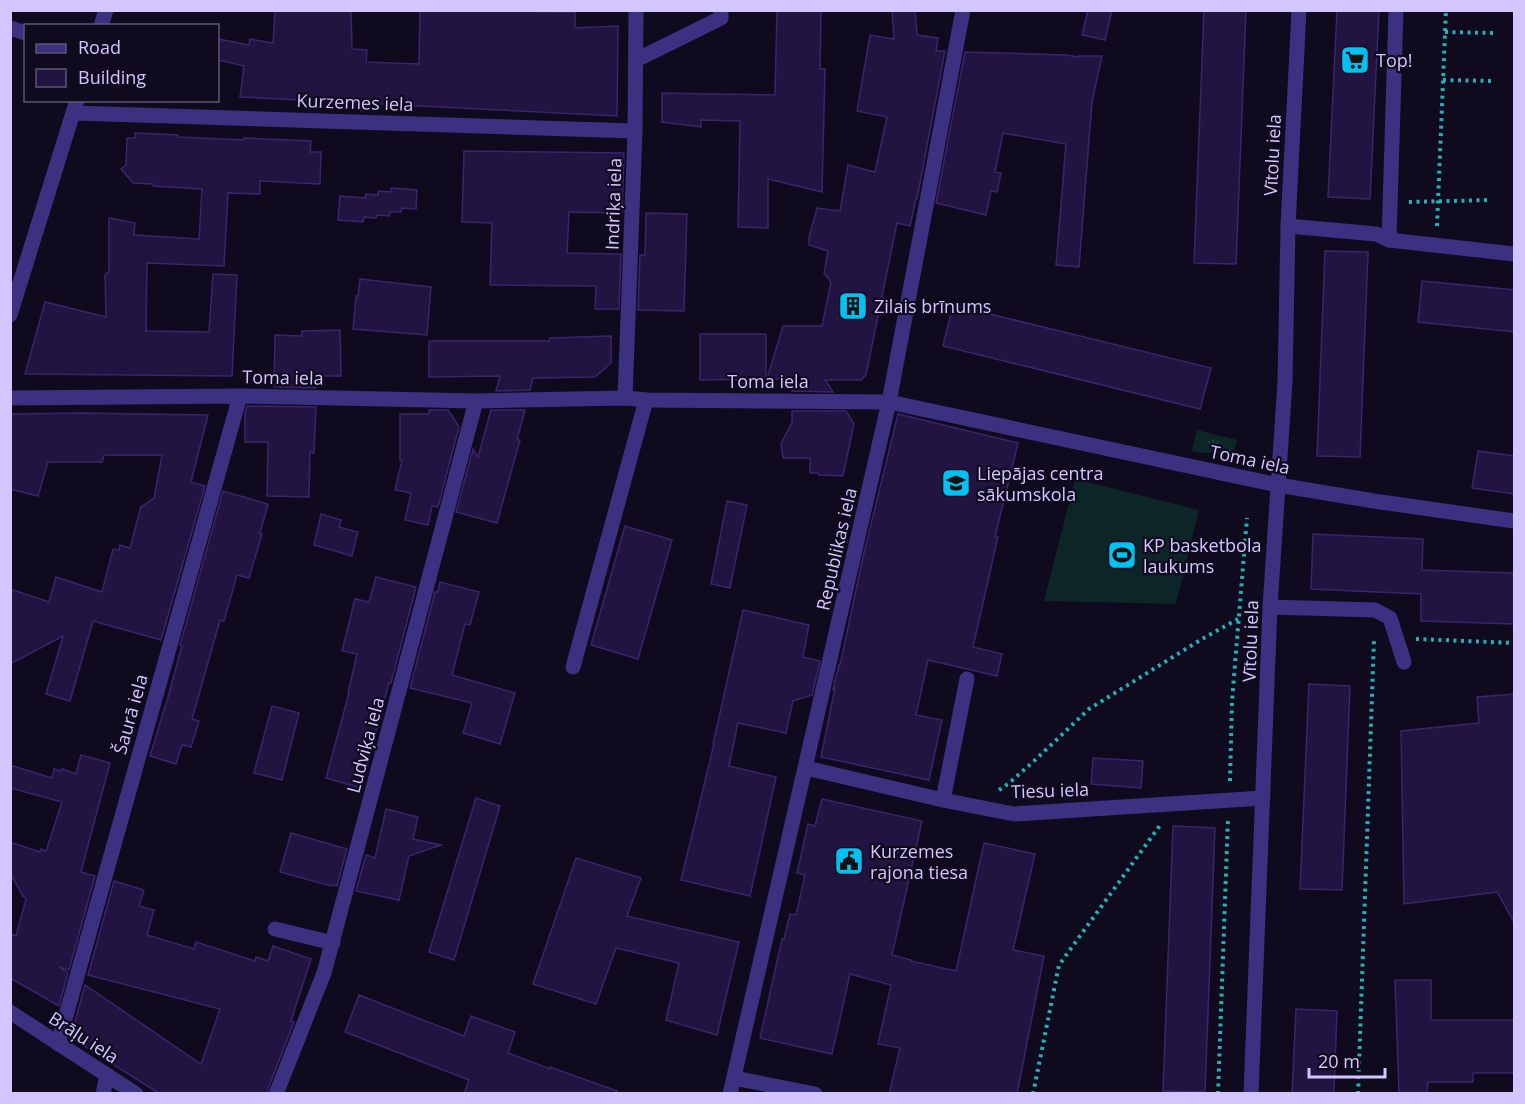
<svg xmlns="http://www.w3.org/2000/svg" width="1525" height="1104" font-family="'Open Sans',sans-serif">
  <style>
    .grass { fill: url(#grass-tufts) }
    .pitch { fill: #0c2628 }
    .building { fill: #221440; stroke: #3a246e; stroke-width: 1.5 }
    .lines { fill: none; stroke-linecap: round; stroke-linejoin: round }
    .path { stroke: #22b1b8; stroke-width: 4; stroke-dasharray: 3 4.5; stroke-linecap: butt }
    .service { stroke: #3c3081; stroke-width: 15 }
    .minor { stroke: #3c3081; stroke-width: 15 }
    .tertiary { stroke: #3c3081; stroke-width: 15 }
    .labels { text-anchor: middle; dominant-baseline: central; stroke-width: 4.5; stroke-linejoin: round; paint-order: stroke }
    .poi-label { font-size: 18px; fill: #d3c6ff; stroke: #0f0a1e; text-anchor: start }
    .street-label { font-size: 18px; fill: #d3c6ff; stroke: #0f0a1e }
  </style>
  <defs>
    <pattern id="grass-tufts" width="24" height="20" patternUnits="userSpaceOnUse" patternTransform="scale(1.5)"><rect width="24" height="20" fill="#0c2628"/><path d="M3 7l-1-3M5 7V3M7 7l1-3M15 17l-1-3M17 17v-4M19 17l1-3" fill="none" stroke="#2e4448"/></pattern>
  </defs>
  <rect width="100%" height="100%" fill="#0f0a1e"/>
  <path class="grass" d="M1197,430L1237,440C1236,443 1236,447 1234,450C1227,456 1201,453 1192,451Z"/>
  <path class="pitch" d="M1075,479L1199,510L1176,604L1044,601Z"/>
  <g class="building">
    <path d="M275,10H351L352,49L367,50L366,62L419,64L420,10L575,12V28L618,26L617,116L240,97L244,66L218,60V39L249,45L250,39L273,43Z"/>
    <path d="M777,10H821L820,69H825L822,192L768,179V228L738,227L740,121L701,120V127L662,122V93L775,95Z"/>
    <path d="M892,10H915L917,35L938,38L936,51H945L917,199L916,198L910,226L897,223L866,375L861,380H825L833,392L792,391L793,379H767L783,326H822L831,282L824,273L828,251L809,245V237L817,208L840,211L848,165L875,172L887,117L857,111L870,35L894,39Z"/>
    <path d="M1088,10H1112L1105,40L1082,35Z"/>
    <path d="M1204,10H1246L1236,264L1194,263Z"/>
    <path d="M1337,10H1379L1370,199L1328,197Z"/>
    <path d="M965,52L1066,55L1078,57V56H1102L1092,102L1079,267L1056,265L1066,144L1003,133L995,172L1001,173L997,192L991,191L986,215L936,203Z"/>
    <path d="M135,133L178,135V137L244,140V138L311,141L310,152H321L320,184L260,181V194L228,193L224,266L147,263L146,331L209,332L213,274L237,275L232,376L25,374L45,302L106,317L105,275L109,271V218L135,223L134,235L199,239L202,189L153,186V184L133,183L121,169L126,165L127,138H135Z"/>
    <path d="M464,151L624,153L622,213L569,212L567,253L621,254L619,309H595L596,286L490,285L492,223L462,222Z"/>
    <path d="M391,188L417,190L416,209L402,208L401,212H390L389,216L377,215L376,218L364,217L363,222L338,220L340,196L365,198L366,194L378,195V191L391,192Z"/>
    <path d="M646,213L687,214L684,311L638,310L640,255H645Z"/>
    <path d="M1325,251L1368,252L1360,457L1317,456Z"/>
    <path d="M360,279L431,287L427,335L353,329L356,296H358Z"/>
    <path d="M1422,281L1515,290V332L1418,322Z"/>
    <path d="M953,305L1211,368L1200,409L943,346Z"/>
    <path d="M340,330L341,376H317L316,388L274,387L275,335L302,336V331Z"/>
    <path d="M700,334H766V379L700,380Z"/>
    <path d="M611,336V363L595,377L533,378L530,390L496,391L500,376L429,377V341H549L550,338Z"/>
    <path d="M247,406L316,407L314,453L310,452L309,497L267,496L268,442H245V414Z"/>
    <path d="M429,410H448L459,427L438,507L432,506L428,525L405,520L411,493L395,490L402,460H400V414H429Z"/>
    <path d="M491,410H525L517,440H520L497,523L456,512L473,449L478,457Z"/>
    <path d="M792,411H846L854,424L843,476L819,475L818,473H810V458H783L781,444L792,422Z"/>
    <path d="M82,413L208,415L191,482L205,486L161,640L93,621L70,701L46,694L63,636L10,664V589L49,602L56,577L102,592L113,549L119,550L120,545L130,548L141,507L154,498L162,455H104L102,462H48L38,496L10,489V414Z"/>
    <path d="M898,414L1018,443L995,537H998L973,647L1002,654L997,676L928,660L916,715L942,720L929,780L821,757L835,688L833,689L839,665H840L863,557Z"/>
    <path d="M1478,451L1515,456V494L1472,488Z"/>
    <path d="M223,491L268,504L260,533L262,534L249,578L237,575L224,621L220,620L192,719L199,721L191,747L182,745L176,764L150,756L168,697L182,646L180,645Z"/>
    <path d="M727,501L747,505L730,588L711,584Z"/>
    <path d="M321,514L341,520L339,527L358,532L352,556L314,545Z"/>
    <path d="M625,526L672,540L638,659L591,645Z"/>
    <path d="M1313,534L1423,539L1422,570L1515,573V624L1421,621V594L1311,589Z"/>
    <path d="M376,577L416,587L391,683H389L361,788L326,778L349,693H348L357,654L342,651L355,599L369,602Z"/>
    <path d="M440,582L479,592L470,625L465,624L452,675L515,693L500,744L463,733L472,703L410,688L435,592H438Z"/>
    <path d="M743,610L809,625L803,657L820,661L812,695L793,701L786,733L738,723L729,766L776,777L750,896L681,880L714,744H713Z"/>
    <path d="M1309,684L1350,686L1342,890L1300,889Z"/>
    <path d="M1515,694V924L1497,892L1404,904L1401,731L1479,723L1477,697Z"/>
    <path d="M272,706L299,713L282,780L254,773Z"/>
    <path d="M81,755L110,763L81,872L95,876L69,970L59,967L68,973L59,1006L10,978V933L16,936L26,899L23,896L10,873V842L40,852L41,849L46,851L62,802L10,788V765L52,778L54,769L61,771L62,769L76,774Z"/>
    <path d="M1093,758L1143,761L1141,788L1091,784Z"/>
    <path d="M476,798L500,806L454,960L429,952Z"/>
    <path d="M822,799L922,821L892,955L911,960V961L956,971L984,843L1035,854L1013,950L1044,956L1017,1094H889L900,1048L878,1044L891,985L850,974L832,1054L760,1038L782,939H784L790,914L796,915L805,875L797,873L808,824L815,826Z"/>
    <path d="M386,809L418,817L413,839L441,845L409,856L399,900L356,891L366,855L375,858Z"/>
    <path d="M1173,826L1215,828L1205,1092L1163,1091Z"/>
    <path d="M291,833L347,849L337,886L332,885L331,886L280,872Z"/>
    <path d="M576,858L641,878L627,916L739,942L717,1035L666,1020L679,963L616,948L596,1004L533,984Z"/>
    <path d="M114,881L144,890L139,906L154,910L147,935L194,949L196,942L255,961L256,957L268,961L273,946L311,959L291,1021L294,1022L266,1094H160L76,1041L73,1029L85,985L201,1064L220,1009L88,975Z"/>
    <path d="M1395,980H1431V1020H1515V1073H1473V1082H1428L1427,1094H1399Z"/>
    <path d="M359,995L464,1036L471,1016L515,1032L508,1053L550,1069V1067L617,1091L616,1094H464L469,1080L345,1032Z"/>
    <path d="M1296,1009L1337,1011L1334,1094H1292Z"/>
  </g>
  <g class="lines">
    <g class="path">
      <path d="M1445,32L1493,33"/>
      <path d="M1443,80L1493,81"/>
      <path d="M1409,202L1490,200"/>
      <path d="M1437,226L1446,10"/>
      <path d="M1416,639L1514,643"/>
      <path d="M1230,781L1232,701L1247,518"/>
      <path d="M999,790L1008,784L1033,762L1089,709L1202,639L1238,619"/>
      <path d="M1033,1094L1059,965L1161,824"/>
      <path d="M1218,1094L1228,818"/>
      <path d="M1358,1094L1374,639"/>
    </g>
    <g class="service">
      <path d="M10,28L26,33"/>
      <path d="M636,60L721,18V10"/>
      <path d="M1288,226L1376,234L1389,240L1514,254"/>
      <path d="M1389,240L1396,10"/>
      <path d="M1270,607L1375,610L1390,618L1404,662"/>
      <path d="M573,667L646,400"/>
      <path d="M943,800L967,679"/>
      <path d="M275,929L333,943"/>
      <path d="M103,1094L107,1075"/>
    </g>
    <g class="minor">
      <path d="M74,113L635,131"/>
      <path d="M10,398L240,396L476,401L625,398L646,400L889,402L1278,485L1374,501L1514,521"/>
      <path d="M625,398L635,131L636,10"/>
      <path d="M806,768L943,800L1014,814L1263,798"/>
      <path d="M10,1012L136,1094"/>
      <path d="M58,1044L240,396"/>
      <path d="M734,1078L815,1094"/>
      <path d="M276,1094L324,973L476,401"/>
      <path d="M730,1094L889,402L963,10"/>
      <path d="M1251,1094L1270,607L1285,382L1288,226L1299,10"/>
    </g>
    <g class="tertiary">
      <path d="M101,26L106,10"/>
      <path d="M10,315L77,100"/>
    </g>
  </g>
  <defs>
    <g id="supermarket-square" transform="scale(1.5)"><rect x="-9" y="-9" width="18" height="18" rx="4" fill="#00c1f1" stroke="#0f0a1e"/><path d="M-6-5.5h2.5l.6 2H6L4.5 2H-2.5L-4.4-4H-6ZM-1.5 3.2a1.3 1.3 0 1 0 .1 0ZM3 3.2a1.3 1.3 0 1 0 .1 0Z" fill="#111"/></g>
    <g id="building-square" transform="scale(1.5)"><rect x="-9" y="-9" width="18" height="18" rx="4" fill="#00c1f1" stroke="#0f0a1e"/><path d="M-4-6H4V6H1V3H-1V6H-4ZM-2.5-4.3h1.7v1.8h-1.7ZM.8-4.3h1.7v1.8H.8ZM-2.5-1h1.7V.8h-1.7ZM.8-1h1.7V.8H.8Z" fill="#111"/></g>
    <g id="school-square" transform="scale(1.5)"><rect x="-9" y="-9" width="18" height="18" rx="4" fill="#00c1f1" stroke="#0f0a1e"/><path d="M0-5L7-2L0 1L-7-2ZM-4 1L0 2.5L4 1V4Q0 6-4 4Z" fill="#111"/></g>
    <g id="stadium-square" transform="scale(1.5)"><rect x="-9" y="-9" width="18" height="18" rx="4" fill="#00c1f1" stroke="#0f0a1e"/><path d="M0-5a6.5 5 0 1 0 0 10a6.5 5 0 1 0 0-10ZM-3.5-1.8h7v3.6h-7Z" fill="#111"/></g>
    <g id="civic-square" transform="scale(1.5)"><rect x="-9" y="-9" width="18" height="18" rx="4" fill="#00c1f1" stroke="#0f0a1e"/><path d="M-.6-6.5H3V-4.5H.6V-3L4-1V1h2V6H-6V1h2V-1L-.6-3ZM-1.2 2.5V6h2.4V2.5Z" fill="#111"/></g>
  </defs>
  <g fill-rule="evenodd">
    <use href="#supermarket-square" x="1355" y="60"/>
    <use href="#building-square" x="853" y="306"/>
    <use href="#school-square" x="956" y="483"/>
    <use href="#stadium-square" x="1122" y="555"/>
    <use href="#civic-square" x="849" y="861"/>
  </g>
  <g class="labels">
    <g class="poi-label">
      <text x="1376" y="60">Top!</text>
      <text x="874" y="306">Zilais brīnums</text>
      <text x="977" y="473">Liepājas centra<tspan x="977" dy="21">sākumskola</tspan></text>
      <text x="1143" y="545">KP basketbola<tspan x="1143" dy="21">laukums</tspan></text>
      <text x="870" y="851">Kurzemes<tspan x="870" dy="21">rajona tiesa</tspan></text>
    </g>
    <g class="street-label">
      <text transform="translate(355 102) rotate(2)">Kurzemes iela</text>
      <text transform="translate(1272 155) rotate(-87)">Vītolu iela</text>
      <text transform="translate(613 204) rotate(-88)">Indriķa iela</text>
      <text transform="translate(283 377) rotate(1)">Toma iela</text>
      <text x="768" y="381">Toma iela</text>
      <text transform="translate(1250 459) rotate(12)">Toma iela</text>
      <text transform="translate(836 549) rotate(-77)">Republikas iela</text>
      <text transform="translate(1250 641) rotate(-88)">Vītolu iela</text>
      <text transform="translate(130 714) rotate(-74)">Šaurā iela</text>
      <text transform="translate(365 745) rotate(-75)">Ludviķa iela</text>
      <text transform="translate(1050 790) rotate(-2)">Tiesu iela</text>
      <text transform="translate(84 1037) rotate(33)">Brāļu iela</text>
    </g>
  </g>
  <rect width="1525" height="1104" fill="none" stroke="#d3c6ff" stroke-width="24"/>
  <rect x="24" y="24" width="195" height="78" fill="#0f0a1e" stroke="#5d5578" stroke-width="1.5"/>
  <rect x="36" y="44" width="30" height="9" fill="#3c3081" stroke="#5d5578" stroke-width="1.5"/>
  <text x="78" y="54" font-size="18" fill="#d3c6ff">Road</text>
  <rect x="36" y="69" width="30" height="18" fill="#221440" stroke="#5d5578" stroke-width="1.5"/>
  <text x="78" y="84" font-size="18" fill="#d3c6ff">Building</text>
  <path d="M1309 1068v9h76v-9" fill="none" stroke="#d3c6ff" stroke-width="3"/>
  <text x="1318" y="1068" font-size="18" fill="#d3c6ff" stroke="#0f0a1e" stroke-width="4.5" paint-order="stroke">20 m</text>
</svg>
